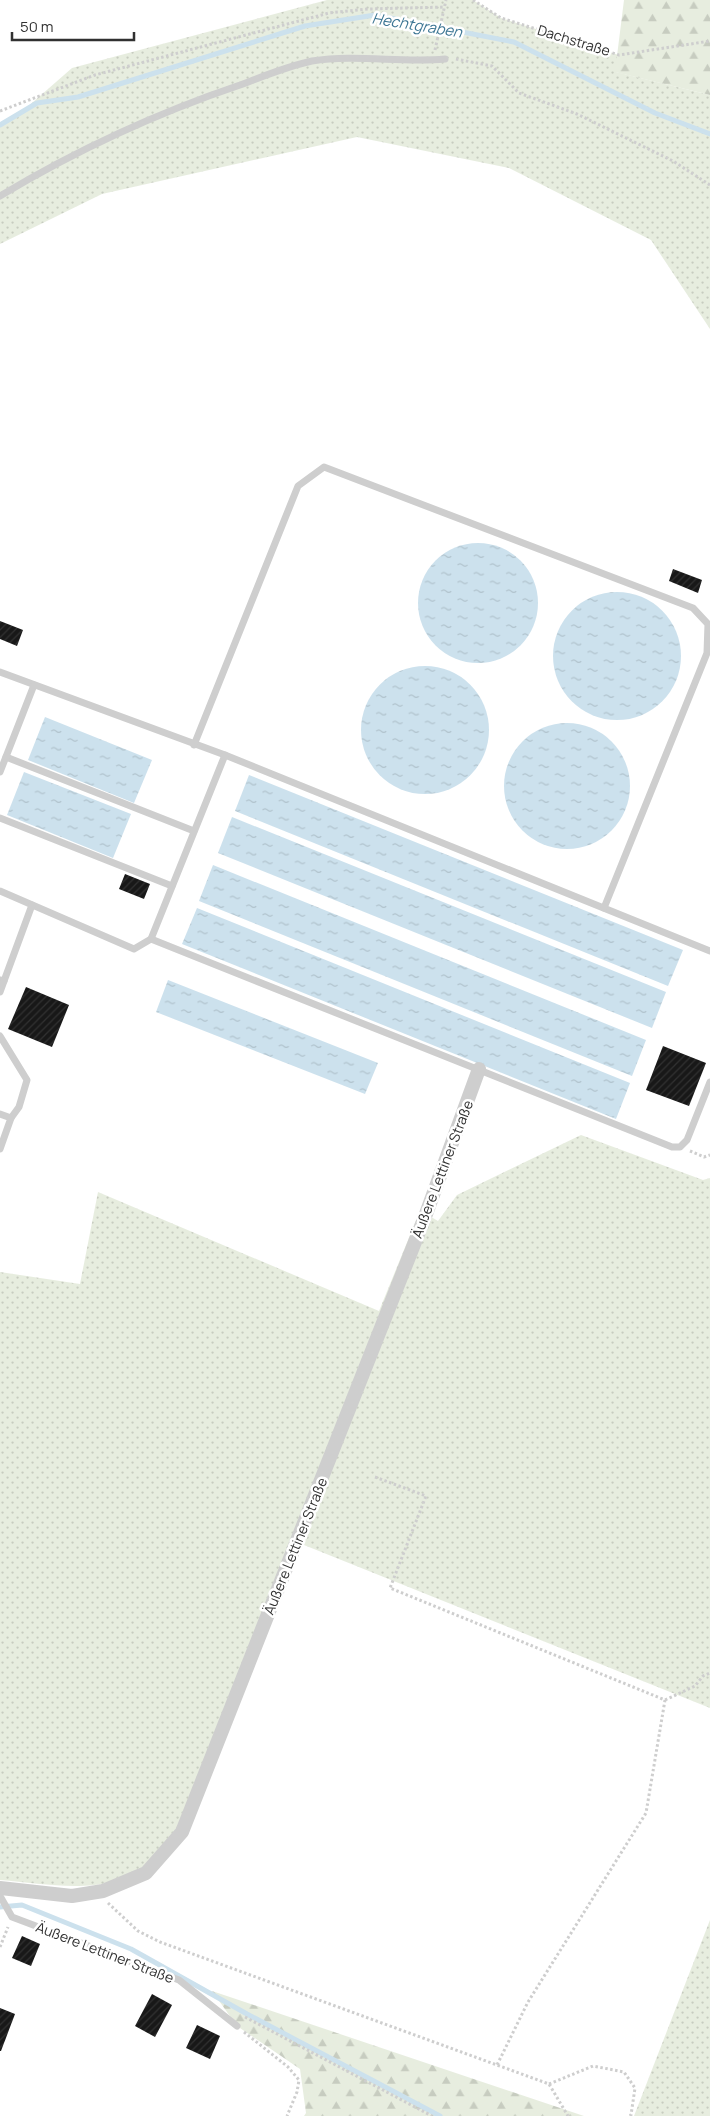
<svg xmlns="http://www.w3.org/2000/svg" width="710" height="2116" font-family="Manrope,sans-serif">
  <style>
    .grass { fill: url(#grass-dots) }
    .forest { fill: url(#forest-firs) }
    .water { fill: url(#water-ripples) }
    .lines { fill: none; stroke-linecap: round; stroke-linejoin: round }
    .stream { stroke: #cce1ed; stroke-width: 5 }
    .building { fill: url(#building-hatch) }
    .path { stroke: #cecece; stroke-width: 3; stroke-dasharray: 2.5 2.5; stroke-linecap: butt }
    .service { stroke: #cecece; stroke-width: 7 }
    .minor { stroke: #cecece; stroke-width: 14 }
    .labels { text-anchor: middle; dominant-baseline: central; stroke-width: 5; stroke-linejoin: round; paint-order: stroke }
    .street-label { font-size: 14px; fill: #313131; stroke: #fff }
    .water-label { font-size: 15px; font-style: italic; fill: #3d7694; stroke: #fff }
  </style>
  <defs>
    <pattern id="grass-dots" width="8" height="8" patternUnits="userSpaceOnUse" patternTransform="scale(1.25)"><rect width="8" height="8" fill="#e7eddf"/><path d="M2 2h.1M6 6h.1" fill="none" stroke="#c7ccc0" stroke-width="1.8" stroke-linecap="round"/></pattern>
    <pattern id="forest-firs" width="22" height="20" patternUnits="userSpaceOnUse" patternTransform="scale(1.25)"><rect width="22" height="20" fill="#e7eddf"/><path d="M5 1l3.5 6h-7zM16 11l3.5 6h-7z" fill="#c7ccc0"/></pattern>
    <pattern id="water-ripples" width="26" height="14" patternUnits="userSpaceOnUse" patternTransform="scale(1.25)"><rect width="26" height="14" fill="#cce1ed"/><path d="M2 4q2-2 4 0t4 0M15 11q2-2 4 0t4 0" fill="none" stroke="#b0c2cc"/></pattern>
    <pattern id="building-hatch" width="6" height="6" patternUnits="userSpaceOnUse" patternTransform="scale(1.25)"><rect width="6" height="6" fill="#181818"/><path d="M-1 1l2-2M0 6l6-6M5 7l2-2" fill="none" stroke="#313131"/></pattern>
  </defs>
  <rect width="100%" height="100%" fill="#fff"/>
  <g class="grass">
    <path d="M327,0H473L501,18L619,55L616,72L710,95V329L651,240L509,168L357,137L102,194L0,244V125L16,117L72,68Z"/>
    <path d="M581,1135L703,1180L710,1178V1708L299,1543L180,1826C170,1838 161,1856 149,1865C105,1897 50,1884 0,1880V1272L80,1284L98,1192L379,1311L417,1218L426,1214L438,1221L457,1195Z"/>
    <path d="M710,1920V2116H634Z"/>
  </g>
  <g class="forest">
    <path d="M624,0H710V95L615,72Z"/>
    <path d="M212,1991L584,2116H304L306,2113L300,2069L237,2026Z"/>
  </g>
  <g class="water">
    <circle cx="478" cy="603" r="60"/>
    <circle cx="617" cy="656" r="64"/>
    <circle cx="425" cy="730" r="64"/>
    <path d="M45,717L152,760L134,803L28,760Z"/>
    <circle cx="567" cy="786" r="63"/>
    <path d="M24,772L131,814L113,858L7,815Z"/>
    <path d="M249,775L683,950L668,986L235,811Z"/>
    <path d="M232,817L666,992L652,1028L218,853Z"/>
    <path d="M213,865L646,1040L632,1076L199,901Z"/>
    <path d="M197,908L630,1083L616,1119L182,944Z"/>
    <path d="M168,980L378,1063L365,1094L156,1012Z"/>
  </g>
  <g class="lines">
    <g class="stream">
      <path d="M0,125L37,103L78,97L305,26L375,15L514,42L655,113L710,134"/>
      <path d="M0,1907L22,1905L131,1949L247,2014L440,2116"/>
    </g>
  </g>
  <g class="building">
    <path d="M673,569L702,580L698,593L669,581Z"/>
    <path d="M0,621L23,630L17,646L0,639Z"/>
    <path d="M125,874L150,884L144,899L119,889Z"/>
    <path d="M26,987L69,1005L52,1047L8,1029Z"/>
    <path d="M663,1046L706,1063L689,1106L646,1090Z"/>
    <path d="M22,1936L40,1944L31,1966L12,1958Z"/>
    <path d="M152,1994L172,2005L155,2037L135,2026Z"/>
    <path d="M0,2008L15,2014L1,2051H0Z"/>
    <path d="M197,2025L220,2036L210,2059L186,2048Z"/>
  </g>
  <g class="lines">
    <g class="path">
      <path d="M473,0L501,18L619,55L710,41"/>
      <path d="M435,50L446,0"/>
      <path d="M456,59L492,66L519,93L577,114L673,161L710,185"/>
      <path d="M0,111L95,75L329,13L368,9L445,7"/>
      <path d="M690,1151L704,1157L710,1155"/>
      <path d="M375,1477L426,1496L390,1588L665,1700L646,1813L528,2002L497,2065"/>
      <path d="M665,1700L695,1686L703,1676L710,1673"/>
      <path d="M108,1903L138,1931L160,1942L549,2084L568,2116"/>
      <path d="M0,1947L8,1927"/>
      <path d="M245,2017L432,2116"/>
      <path d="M244,2032L288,2067L299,2080L297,2092L287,2116"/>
      <path d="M549,2084L593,2066L624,2072L635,2088L631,2115L627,2116"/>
    </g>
    <g class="service">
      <path d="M0,196C75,151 157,113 240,85C264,76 288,66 312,61C356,54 401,63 445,59"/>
      <path d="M0,672L225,755L710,951"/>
      <path d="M194,745L298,486L324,467L693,608L708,624L707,653L604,908"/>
      <path d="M6,757L194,831"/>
      <path d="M0,772L34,685"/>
      <path d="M0,818L172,886"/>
      <path d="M0,891L134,949L151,939L225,755"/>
      <path d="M151,939L672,1147H680L687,1140L710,1082"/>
      <path d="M0,980L4,981L32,905"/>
      <path d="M0,992L4,981"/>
      <path d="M0,1036L27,1080L19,1107L11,1118"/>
      <path d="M0,1114L11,1118L0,1149"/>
      <path d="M0,1896L12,1917L179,1980L237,2026"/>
    </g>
    <path class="minor" d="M0,1888L72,1896L103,1891L146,1873L182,1832L426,1214L479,1069"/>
  </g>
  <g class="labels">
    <g class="street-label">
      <text transform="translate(574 40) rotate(17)">Dachstraße</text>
      <text transform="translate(442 1169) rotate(-69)">Äußere Lettiner Straße</text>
      <text transform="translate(295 1546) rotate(-68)">Äußere Lettiner Straße</text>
      <text transform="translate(105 1952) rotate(21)">Äußere Lettiner Straße</text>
    </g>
    <g class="water-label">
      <text transform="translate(417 25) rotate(9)">Hechtgraben</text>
    </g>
  </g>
  <path d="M12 32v8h122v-8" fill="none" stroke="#313131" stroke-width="2.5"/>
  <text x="20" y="32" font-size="15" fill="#313131" stroke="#ffffff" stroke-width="4" paint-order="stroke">50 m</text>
</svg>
